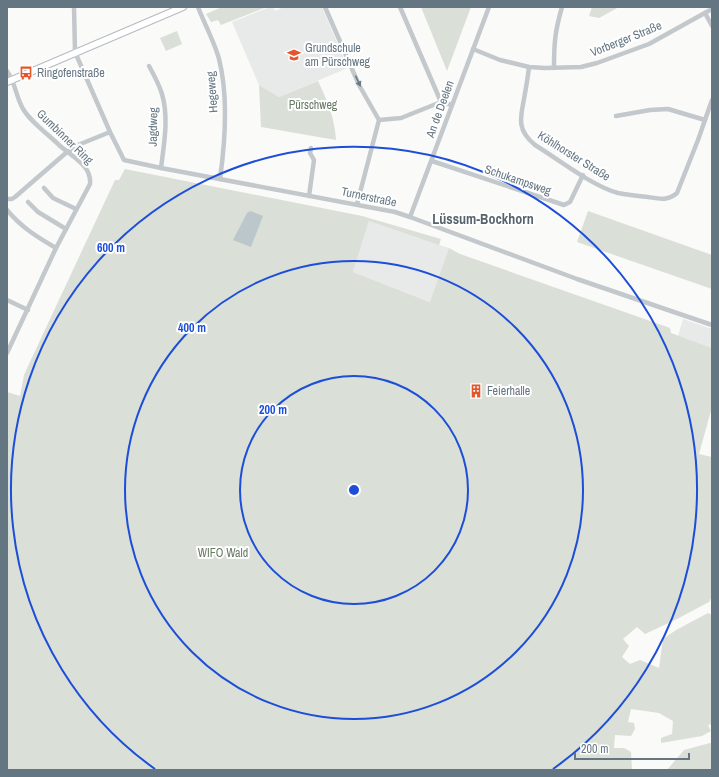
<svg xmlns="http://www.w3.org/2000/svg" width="719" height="777" font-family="'Archivo Narrow',sans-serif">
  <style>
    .built { fill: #e8e9e9 }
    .green { fill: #dadfd7 }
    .water { fill: #bbc7cb }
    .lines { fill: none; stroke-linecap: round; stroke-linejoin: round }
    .major-casing { stroke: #b5babe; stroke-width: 8 }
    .minor { stroke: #c3c8cc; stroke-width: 4.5 }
    .major { stroke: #fff; stroke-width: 6 }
    .oneway { fill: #6a7a87 }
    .ring { fill: none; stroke: #1d4ed8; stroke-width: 2 }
    .labels { text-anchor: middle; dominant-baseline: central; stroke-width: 4; stroke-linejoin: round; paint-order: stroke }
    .street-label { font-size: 12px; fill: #657683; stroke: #fff }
    .poi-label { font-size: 12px; fill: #657683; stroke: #fff; text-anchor: start }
    .park-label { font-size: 12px; fill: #687a64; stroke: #fff }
    .quarter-label { font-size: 14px; font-weight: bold; fill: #57646e; stroke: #fff }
    .centre { fill: #1d4ed8; stroke: #fff; stroke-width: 2 }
    .ring-label { font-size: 12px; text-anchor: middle; font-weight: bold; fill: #1d4ed8; stroke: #fff; stroke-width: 4; stroke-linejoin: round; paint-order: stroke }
  </style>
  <rect width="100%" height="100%" fill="#fafaf8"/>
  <g class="built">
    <path d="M270,7H273L275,11L284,7H322L348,68L279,97L259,85L232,22Z"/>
    <path d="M369,221L449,248L431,302L353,272Z"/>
    <path d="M683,319L712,329V348L678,336Z"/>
  </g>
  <g class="green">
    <path d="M222,7H267L221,25L218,20L211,22L206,14Z"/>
    <path d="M421,7H471L447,71Z"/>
    <path d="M592,7H619L599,18L589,16Z"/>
    <path d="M177,31L182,44L166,51L160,38Z"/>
    <path d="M318,81C327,100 335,119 336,140L261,127L259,85L279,97Z"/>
    <path d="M125,169L362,216L441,239L439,245L369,221L353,272L430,302L449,248L460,254L670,328L671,333L712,348V407L699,454L712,457V596L709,602L675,620L645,634L637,627L623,639L629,646L622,657L630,664L640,660L659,668L663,639L676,630L708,613L712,615V724L708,725L711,731L702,736L661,743V738L672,734L673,721L659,713L631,709L628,722L634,723L635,729L631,736L615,735L614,748H624L631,752L632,770H7V392L20,396L24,375L29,364L115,180H119Z"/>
    <path d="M588,211L712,255V289L577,242Z"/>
    <path d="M710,743L712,744V770H667L684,750Z"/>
  </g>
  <path class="water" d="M250,211L263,216L251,247L233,240L247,213Z"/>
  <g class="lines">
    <g class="major-casing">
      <path id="major" d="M7,82L183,7"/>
    </g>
    <g class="minor">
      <path d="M74,7L75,52L110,132L124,160L161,168L395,212L410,217L577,279L712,325"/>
      <path d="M198,7C204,23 215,43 219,59C228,94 225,143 220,179"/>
      <path d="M325,7L359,85L379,120L357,204"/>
      <path d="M400,7L441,102"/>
      <path d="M705,13L712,26"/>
      <path d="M473,49L500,60L529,67L545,68L581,67L597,63L649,44L712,9"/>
      <path d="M149,66C154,75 159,84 162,94C169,118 164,144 161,168"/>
      <path d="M529,67C528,77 526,88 524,99C520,119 517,130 535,145C558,159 592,186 618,193C628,195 638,196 648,197C660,199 668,201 677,193L698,140L712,100"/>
      <path d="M554,68C554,43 555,31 562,7"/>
      <path d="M7,71C15,82 16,96 22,107C29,121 48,134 59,145C71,156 92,165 90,184L56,248L7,353"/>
      <path d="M616,116L650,110L668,109L705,120"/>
      <path d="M379,120L401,118L441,102L452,105"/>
      <path d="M432,161L564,205L570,202L583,175"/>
      <path d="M44,188L53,198L76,209"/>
      <path d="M309,196L314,160L310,153L311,148"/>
      <path d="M7,199H12L15,197L67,152L78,145L110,132"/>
      <path d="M28,202L38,212L66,229"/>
      <path d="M7,210C21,227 37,237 56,248"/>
      <path d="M410,217L489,7"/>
      <path d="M7,300L28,310"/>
    </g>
    <use href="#major" class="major"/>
  </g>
  <defs><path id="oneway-solid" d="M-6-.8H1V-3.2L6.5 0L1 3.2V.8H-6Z"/></defs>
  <use class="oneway" href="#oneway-solid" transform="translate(358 81) rotate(65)"/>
  <g class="ring">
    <circle cx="354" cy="490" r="114"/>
    <circle cx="354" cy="490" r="229"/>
    <path d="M155 769A343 343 0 1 1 553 769"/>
  </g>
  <defs>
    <g id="school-bare" transform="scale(1.08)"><path d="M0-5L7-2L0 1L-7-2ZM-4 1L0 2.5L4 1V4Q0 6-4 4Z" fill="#e4572e" stroke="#fff" stroke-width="2.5" paint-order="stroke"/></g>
    <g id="bus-bare" transform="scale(1.08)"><path d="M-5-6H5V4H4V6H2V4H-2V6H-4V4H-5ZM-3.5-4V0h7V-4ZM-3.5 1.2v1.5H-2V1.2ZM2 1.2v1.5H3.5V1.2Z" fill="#e4572e" stroke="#fff" stroke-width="2.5" paint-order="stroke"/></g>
    <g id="building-bare" transform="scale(1.08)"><path d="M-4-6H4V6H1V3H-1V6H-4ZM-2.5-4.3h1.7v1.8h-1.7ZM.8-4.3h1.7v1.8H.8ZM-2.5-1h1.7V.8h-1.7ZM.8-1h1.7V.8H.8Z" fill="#e4572e" stroke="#fff" stroke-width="2.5" paint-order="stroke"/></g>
  </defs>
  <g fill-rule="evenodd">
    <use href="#school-bare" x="294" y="55"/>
    <use href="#bus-bare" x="26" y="73"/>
    <use href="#building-bare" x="476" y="391"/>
  </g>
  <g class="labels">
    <g class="street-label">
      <text transform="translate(626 39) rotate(-22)">Vorberger Straße</text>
      <text transform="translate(212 92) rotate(-94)">Hegeweg</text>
      <text transform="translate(440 109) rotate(-70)">An de Deelen</text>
      <text transform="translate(153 127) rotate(-89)">Jagdweg</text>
      <text transform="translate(65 137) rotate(44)">Gumbinner Ring</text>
      <text transform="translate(574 156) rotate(32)">Köhlhorster Straße</text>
      <text transform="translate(518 180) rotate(19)">Schukampsweg</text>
      <text transform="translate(369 197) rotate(12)">Turnerstraße</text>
    </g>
    <g class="poi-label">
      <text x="305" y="48">Grundschule<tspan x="305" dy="14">am Pürschweg</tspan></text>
      <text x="37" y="73">Ringofenstraße</text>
      <text x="487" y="391">Feierhalle</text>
    </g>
    <g class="park-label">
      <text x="313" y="105">Pürschweg</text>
      <text x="223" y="553">WIFO Wald</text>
    </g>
    <g class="quarter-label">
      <text x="483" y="219">Lüssum-Bockhorn</text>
    </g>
  </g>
  <circle cx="354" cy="490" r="6" class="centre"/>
  <g class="ring-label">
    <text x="111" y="252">600 m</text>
    <text x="192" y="332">400 m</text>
    <text x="273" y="414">200 m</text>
  </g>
  <rect width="719" height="777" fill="none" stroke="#657683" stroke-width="16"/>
  <path d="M575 753v6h114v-6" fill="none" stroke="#657683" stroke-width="2"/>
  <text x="581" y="753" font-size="12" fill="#657683" stroke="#ffffff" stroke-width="3" paint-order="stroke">200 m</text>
</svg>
